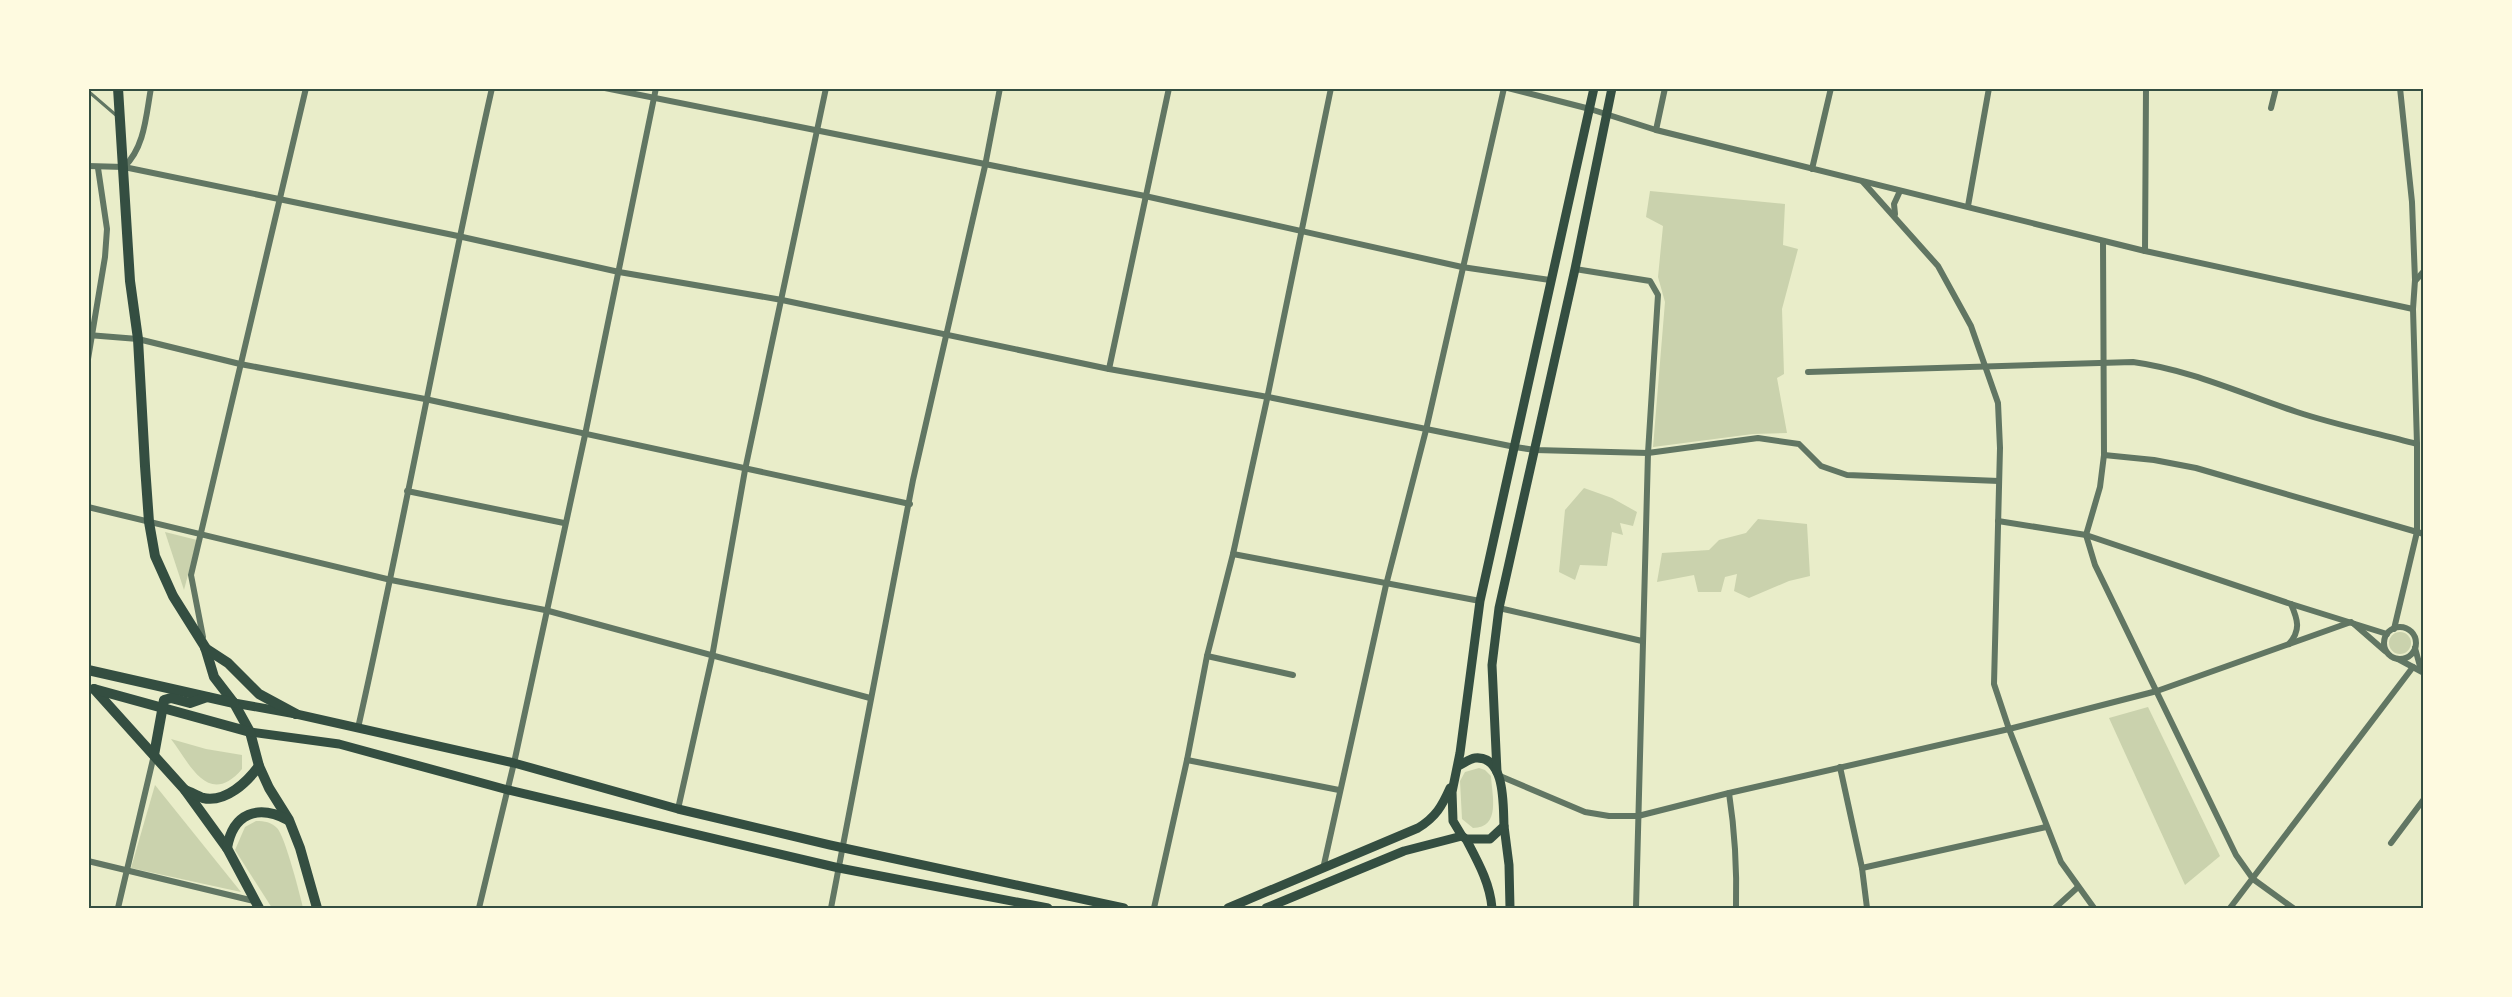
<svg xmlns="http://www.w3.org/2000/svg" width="2512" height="997" font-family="'Varela Round',sans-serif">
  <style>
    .green { fill: #cad2ad }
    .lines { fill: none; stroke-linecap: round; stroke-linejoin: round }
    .service { stroke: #617663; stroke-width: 3 }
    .minor { stroke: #617663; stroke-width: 6 }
    .secondary { stroke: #344e41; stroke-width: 9 }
    .primary { stroke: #344e41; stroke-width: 10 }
    .neatline { fill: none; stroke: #344e41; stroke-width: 2 }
  </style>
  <rect width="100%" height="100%" fill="#e9edc9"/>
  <g class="green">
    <path d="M1650,191L1785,204L1783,245L1798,249L1782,309L1784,374L1777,378L1787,433L1753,434L1653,447L1665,302L1658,277L1663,226L1646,217Z"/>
    <path d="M1584,488L1612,498L1637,512L1633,526L1620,523L1623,535L1612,532L1607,566L1580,565L1575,580L1559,572L1565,510Z"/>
    <path d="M1758,519L1807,524L1810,576L1789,581L1749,598L1734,591L1737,574L1725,577L1721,592H1698L1694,575L1657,582L1662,553L1709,550L1719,540L1746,533Z"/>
    <path d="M165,532L197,540L184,590Z"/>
    <circle cx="2400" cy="643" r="11"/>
    <path d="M2148,707L2220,856L2185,885L2109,718Z"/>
    <path d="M171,739L206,749L242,755V769C208,809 189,762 171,739Z"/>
    <path d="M1479,768L1485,770L1491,776C1492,795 1501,828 1473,828L1462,819L1460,781L1465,772Z"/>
    <path d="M155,785L241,892L131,868Z"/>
    <path d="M256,821C265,821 271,822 277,828C285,836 300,895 303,908H272L235,850L245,827Z"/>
  </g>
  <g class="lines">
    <path class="service" d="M88,91L117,116"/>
    <g class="minor">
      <path d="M605,88L1145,196L1462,267L1550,280"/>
      <path d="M1508,88L1590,109L1656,130L2145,251L2413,309"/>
      <path d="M2271,108L2276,88"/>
      <path d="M1656,130L1665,88"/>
      <path d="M88,166L124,167L458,236L619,272L782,300L1109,369L1268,397L1515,447L1535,450L1648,453L1758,438L1799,444L1821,466L1847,475L1999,481"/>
      <path d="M124,167C145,147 146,115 151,88"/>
      <path d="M1812,169L1831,88"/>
      <path d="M1863,182L1938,266L1971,326L1998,403L2000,448L1994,684L2009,729L2061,862L2094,908"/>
      <path d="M1968,206L1989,88"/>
      <path d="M1895,214L1894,204L1900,191"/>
      <path d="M2103,241L2104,455L2100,487L2086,535L2095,565L2236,855L2253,879L2293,908"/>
      <path d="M2145,251L2146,88"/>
      <path d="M1575,269L1650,281L1658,295L1648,453L1636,908"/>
      <path d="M2416,280L2424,271"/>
      <path d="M88,335L138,339L240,364L425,399L910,504"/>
      <path d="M88,359L105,257L107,229L98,168"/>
      <path d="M1109,369L1169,88"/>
      <path d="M1808,372L2133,362C2191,370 2242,394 2297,412C2336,425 2377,433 2417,444"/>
      <path d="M2104,455L2154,460L2196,468L2424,534"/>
      <path d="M407,491L564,523"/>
      <path d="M88,507L391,580L545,610L870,698"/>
      <path d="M1998,521L2086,535L2291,604L2387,634"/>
      <path d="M1233,554L1480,601"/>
      <path d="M1499,608L1642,641"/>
      <path d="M2354,624L2385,651"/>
      <circle cx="2400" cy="643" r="16"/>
      <path d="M2394,629L2417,532V444L2413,309L2415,280L2412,202L2400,88"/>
      <path d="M203,637L191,575L306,88"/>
      <path d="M2289,644C2301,630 2298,620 2291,604"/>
      <path d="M2415,648L2421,670"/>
      <path d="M1207,656L1293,675"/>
      <path d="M2398,659L2424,673"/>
      <path d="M358,728C406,515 444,301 492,88"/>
      <path d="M1187,760L1339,790"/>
      <path d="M1840,767L1862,868L1867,908"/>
      <path d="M1500,776L1585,812L1609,816H1638L1729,793L2009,729L2157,691L2351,622"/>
      <path d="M1729,793C1735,832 1737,869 1736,908"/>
      <path d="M678,809L712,657L745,470L826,88"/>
      <path d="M2391,843L2424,799"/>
      <path d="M88,861L254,901"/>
      <path d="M1862,868L2046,827"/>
      <path d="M1323,869L1386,585L1426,430L1504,88"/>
      <path d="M118,908L154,755"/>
      <path d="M479,908L514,763L585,435L656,88"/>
      <path d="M831,908L913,480L985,166L1000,88"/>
      <path d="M1154,908L1187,760L1207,656L1233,554L1267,399L1331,88"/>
      <path d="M2055,908L2077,888"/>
      <path d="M2230,908L2413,667"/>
    </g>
    <g class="secondary">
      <path d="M234,703L296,714L514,763L678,809L830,845L1124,908"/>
      <path d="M250,732L339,744L508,790L839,868L1048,908"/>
      <path d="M1458,766C1463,764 1469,759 1475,758C1506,755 1503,807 1504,826L1490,839H1466L1462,836L1453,821L1452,792L1460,753L1480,601L1594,88"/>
      <path d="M1497,772L1492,665L1499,608L1575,269L1612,88"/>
      <path d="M1504,826L1509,865L1510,908"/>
      <path d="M1466,839C1478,862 1490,883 1492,908"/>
      <path d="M1228,908L1418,828C1436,817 1442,806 1450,788"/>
      <path d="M1266,908L1404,851L1462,836"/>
    </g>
    <g class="primary">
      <path d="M118,88L130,281L138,339L145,466L149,522L155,556L173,596L205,647L214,677L234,703L250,732L259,766L269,788L289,820L300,848L317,908"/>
      <path d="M205,648L228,663L259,694L296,714"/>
      <path d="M88,670L234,703"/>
      <path d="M94,689L185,790L227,848L259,908"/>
      <path d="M94,689L250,732"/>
      <path d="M154,755L164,700L171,698L190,703L207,697"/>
      <path d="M185,790C191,792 197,796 203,798C226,803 247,782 259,766"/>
      <path d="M227,848C233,813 258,804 288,820"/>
    </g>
  </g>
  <rect width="2512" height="997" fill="none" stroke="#fefae0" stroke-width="180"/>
  <rect x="90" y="90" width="2332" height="817" class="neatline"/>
</svg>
